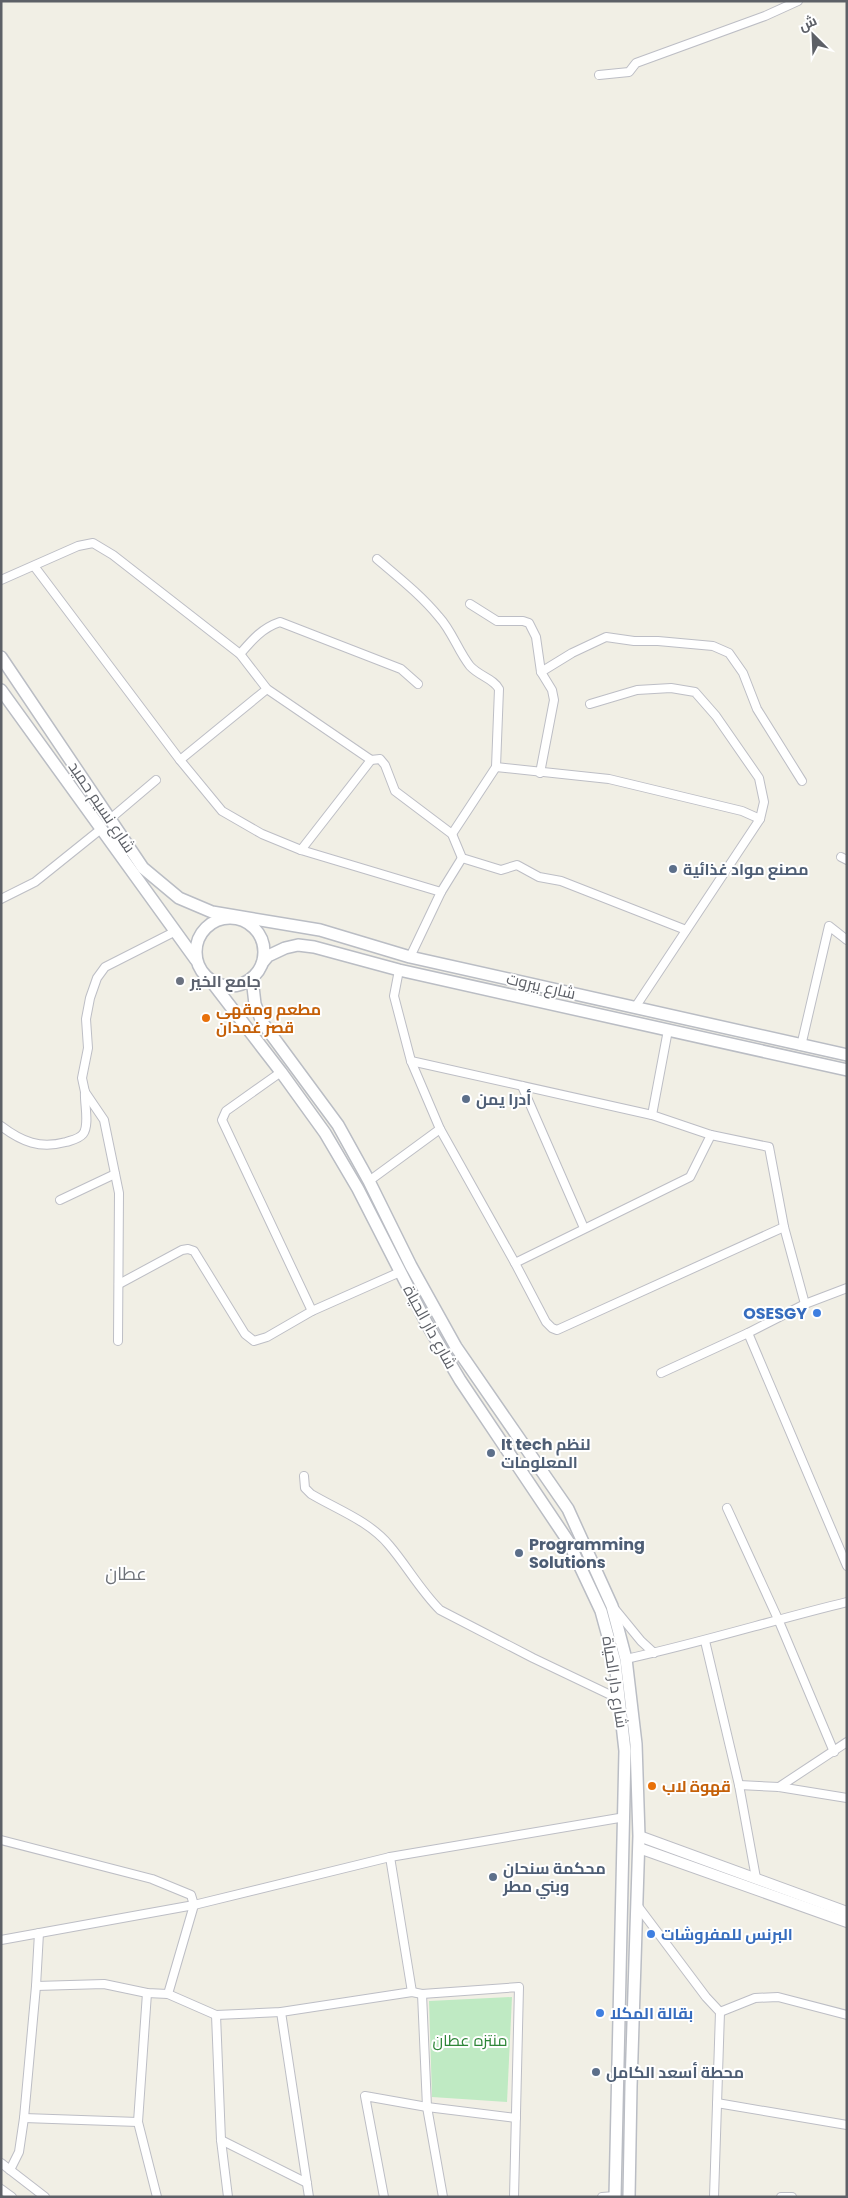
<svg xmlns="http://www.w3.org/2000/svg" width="848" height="2198" font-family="Poppins,Cairo,sans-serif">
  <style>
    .green { fill: #bfeac3 }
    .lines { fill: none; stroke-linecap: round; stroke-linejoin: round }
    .minor-casing { stroke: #bdbec5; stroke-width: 10 }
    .tertiary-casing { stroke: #bdbec5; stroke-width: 12 }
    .secondary-casing { stroke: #babdc4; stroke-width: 14 }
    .minor { stroke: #fff; stroke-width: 8 }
    .tertiary { stroke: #fff; stroke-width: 10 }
    .secondary { stroke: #fff; stroke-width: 11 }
    .service-dot { fill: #5c6f8a; stroke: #fff; stroke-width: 2 }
    .worship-dot { fill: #6b7280; stroke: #fff; stroke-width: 2 }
    .food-dot { fill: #e8710a; stroke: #fff; stroke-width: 2 }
    .shop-dot { fill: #3f7fe0; stroke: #fff; stroke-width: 2 }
    .labels { text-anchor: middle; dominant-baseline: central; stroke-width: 4; stroke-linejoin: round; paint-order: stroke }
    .street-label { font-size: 16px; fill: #5d6067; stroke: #fff }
    .service-label { font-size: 16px; font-weight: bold; fill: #4e5e75; stroke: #fff; text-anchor: start }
    .worship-label { font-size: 16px; font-weight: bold; fill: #5b616d; stroke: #fff; text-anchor: start }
    .food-label { font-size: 16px; font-weight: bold; fill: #c56008; stroke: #fff; text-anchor: start }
    .shop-label { font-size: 16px; font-weight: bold; fill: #366cbe; stroke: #fff; text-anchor: start }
    .park-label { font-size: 16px; fill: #2d8638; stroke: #fff }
    .neighbourhood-label { font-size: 18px; fill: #6e7279; stroke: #fff }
  </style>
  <rect width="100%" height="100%" fill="#f1efe5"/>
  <path class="green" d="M512,1997L507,2102L432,2097L429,2001Z"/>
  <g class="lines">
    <g class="minor-casing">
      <g id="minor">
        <path d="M599,75L629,72L636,63L765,16L798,1"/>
        <path d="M377,559C398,577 421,595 439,617C452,631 458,651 470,666C479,676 494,679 499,689L496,767L452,834"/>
        <path d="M34,566L180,760L222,811L262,834L301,850L441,892"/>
        <path d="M1,580L78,546L93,543L113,555L240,654L267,689L371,760L380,759L385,765L395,791L452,834L462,858L501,870L517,865L539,877L561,881L686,930"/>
        <path d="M470,604L497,621H523L529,623L536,637L541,672"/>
        <path d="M240,654C252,640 262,628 280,622L401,669L418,684"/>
        <path d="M590,704L637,690L671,688L695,692L716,716L759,778L764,802L760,819L636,1006"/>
        <path d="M180,760L267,689"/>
        <path d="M496,767L609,779L742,811L760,819"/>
        <path d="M540,773L554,700L552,690L541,672L572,653L606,637L634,641H658L713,646L729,653L743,673L757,709L802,781"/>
        <path d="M110,819L156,780"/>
        <path d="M301,850L371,760"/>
        <path d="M841,857L847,860"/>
        <path d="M1,899L35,882L101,829"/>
        <path d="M410,957L441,892L462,858"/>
        <path d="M399,970L394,996L411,1061L440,1129L515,1263L690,1177L711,1135"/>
        <path d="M801,1046L829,926L847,940"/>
        <path d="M411,1061L652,1115L711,1135L769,1147L784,1227L805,1304"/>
        <path d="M281,1072L226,1111L222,1120L312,1311"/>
        <path d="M522,1086L584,1228"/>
        <path d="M652,1115L668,1030"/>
        <path d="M1,1126C22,1142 40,1149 66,1142C72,1140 79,1139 83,1134C90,1125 84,1103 85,1092"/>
        <path d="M369,1181L440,1129"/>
        <path d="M60,1200L115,1174"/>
        <path d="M515,1263L546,1322L552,1328L557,1330L784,1227"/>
        <path d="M119,1284L182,1250L188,1249L194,1251L245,1334L254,1341L267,1337L312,1311L400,1272"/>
        <path d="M748,1333L847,1566"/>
        <path d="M118,1341L119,1193L104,1120L85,1092L82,1078L88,1048L86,1019L90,998L97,978L105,967L174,932"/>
        <path d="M661,1373L748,1333L805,1304L847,1288"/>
        <path d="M304,1476L305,1488L311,1494C338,1510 369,1521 389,1545C407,1566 420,1590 440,1610L533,1658L619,1699"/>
        <path d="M727,1508L778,1619L834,1752"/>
        <path d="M614,1608L641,1641L654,1653"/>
        <path d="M705,1641L739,1785L756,1878"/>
        <path d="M626,1659C700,1643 773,1620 847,1602"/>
        <path d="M739,1785L779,1787L847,1798"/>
        <path d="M779,1787L847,1742"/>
        <path d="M1,1840L152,1879L191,1895L194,1905L168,1994"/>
        <path d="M390,1857L412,1992"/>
        <path d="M637,1905L706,1997L720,2012L714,2197"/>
        <path d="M1,1940L194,1905L390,1857L625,1817"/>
        <path d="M36,1986L104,1984L147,1993L168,1994L216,2015L281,2012L412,1992L422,1994L519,1987L514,2197"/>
        <path d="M147,1993L138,2122L157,2197"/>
        <path d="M422,1994L427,2107L443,2197"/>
        <path d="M281,2012L309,2197"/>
        <path d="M720,2012L755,1998L778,1997L847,2015"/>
        <path d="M216,2015L221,2140L228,2197"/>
        <path d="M717,2103L847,2125"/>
        <path d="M24,2118L138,2122"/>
        <path d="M221,2140L307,2183"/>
        <path d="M1,2163L45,2197"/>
        <path d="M10,2170L19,2152L24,2118L36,1986L39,1933"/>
        <path d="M1,2189L12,2197"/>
        <path d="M384,2197L365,2096L427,2107L516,2118"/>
        <path d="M602,2197L615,2196"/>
        <path d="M781,2197H792"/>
      </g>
    </g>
    <g class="tertiary-casing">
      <g id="tertiary">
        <path d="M639,1836L847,1912"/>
        <path d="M639,1848L847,1922"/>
      </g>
    </g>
    <g class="secondary-casing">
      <g id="secondary">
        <path d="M1,657L143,868L179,898L212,912L320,930L410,957L847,1055"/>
        <path d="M1,690L196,960"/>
        <circle cx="230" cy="952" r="34"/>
        <path d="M263,962L268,956L285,948L298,945L314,947L399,970L847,1070"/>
        <path d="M252,978L255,1004L262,1022L338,1125L369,1181L411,1266L456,1347L568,1509L612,1606L626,1659L636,1744L639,1836L631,2086L629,2197"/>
        <path d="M211,981L281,1072L325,1133L358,1189L428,1326L460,1380L568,1541L601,1611L615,1662L625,1751L615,2197"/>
      </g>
    </g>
    <use href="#minor" class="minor"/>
    <use href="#tertiary" class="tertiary"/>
    <use href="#secondary" class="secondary"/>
  </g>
  <g class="service-dot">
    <circle cx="673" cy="869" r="5"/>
    <circle cx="466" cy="1099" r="5"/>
    <circle cx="491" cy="1453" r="5"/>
    <circle cx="519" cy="1553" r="5"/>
    <circle cx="493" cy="1877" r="5"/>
    <circle cx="596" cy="2072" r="5"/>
  </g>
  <circle class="worship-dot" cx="180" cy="981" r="5"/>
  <g class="food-dot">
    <circle cx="206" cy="1018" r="5"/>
    <circle cx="652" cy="1786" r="5"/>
  </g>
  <g class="shop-dot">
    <circle cx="817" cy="1313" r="5"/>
    <circle cx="651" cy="1934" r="5"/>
    <circle cx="600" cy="2013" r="5"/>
  </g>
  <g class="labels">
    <g class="street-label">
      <text transform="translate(102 807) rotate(56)">شارع نسيم حميد</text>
      <text transform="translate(541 986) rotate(13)">شارع بيروت</text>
      <text transform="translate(430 1327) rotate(61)">شارع دار الحياة</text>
      <text transform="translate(615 1682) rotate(81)">شارع دار الحياة</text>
    </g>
    <g class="service-label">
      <text x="683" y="869">مصنع مواد غذائية</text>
      <text x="476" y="1099">أدرا يمن</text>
      <text x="501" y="1444">It tech لنظم<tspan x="501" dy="18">المعلومات</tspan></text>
      <text x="529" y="1544">Programming<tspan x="529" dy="18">Solutions</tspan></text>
      <text x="503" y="1868">محكمة سنحان<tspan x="503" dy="18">وبني مطر</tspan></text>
      <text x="606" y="2072">محطة أسعد الكامل</text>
    </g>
    <g class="worship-label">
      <text x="190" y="981">جامع الخير</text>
    </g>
    <g class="food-label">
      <text x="216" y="1009">مطعم ومقهى<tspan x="216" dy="18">قصر غمدان</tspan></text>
      <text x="662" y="1786">قهوة لاب</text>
    </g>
    <g class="shop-label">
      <text x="807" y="1313" text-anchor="end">OSESGY</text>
      <text x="661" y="1934">البرنس للمفروشات</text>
      <text x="610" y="2013">بقالة المكلا</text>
    </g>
    <g class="park-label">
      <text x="470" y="2040">منتزه عطان</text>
    </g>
    <g class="neighbourhood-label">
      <text x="126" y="1573">عطان</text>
    </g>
  </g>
  <rect width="848" height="2198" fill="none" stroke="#5d6067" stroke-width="5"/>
  <g transform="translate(813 35) rotate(336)" stroke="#ffffff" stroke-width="4" paint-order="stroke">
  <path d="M0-4L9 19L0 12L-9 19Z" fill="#5d6067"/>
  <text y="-8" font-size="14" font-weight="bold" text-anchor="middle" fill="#5d6067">ش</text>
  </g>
</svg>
